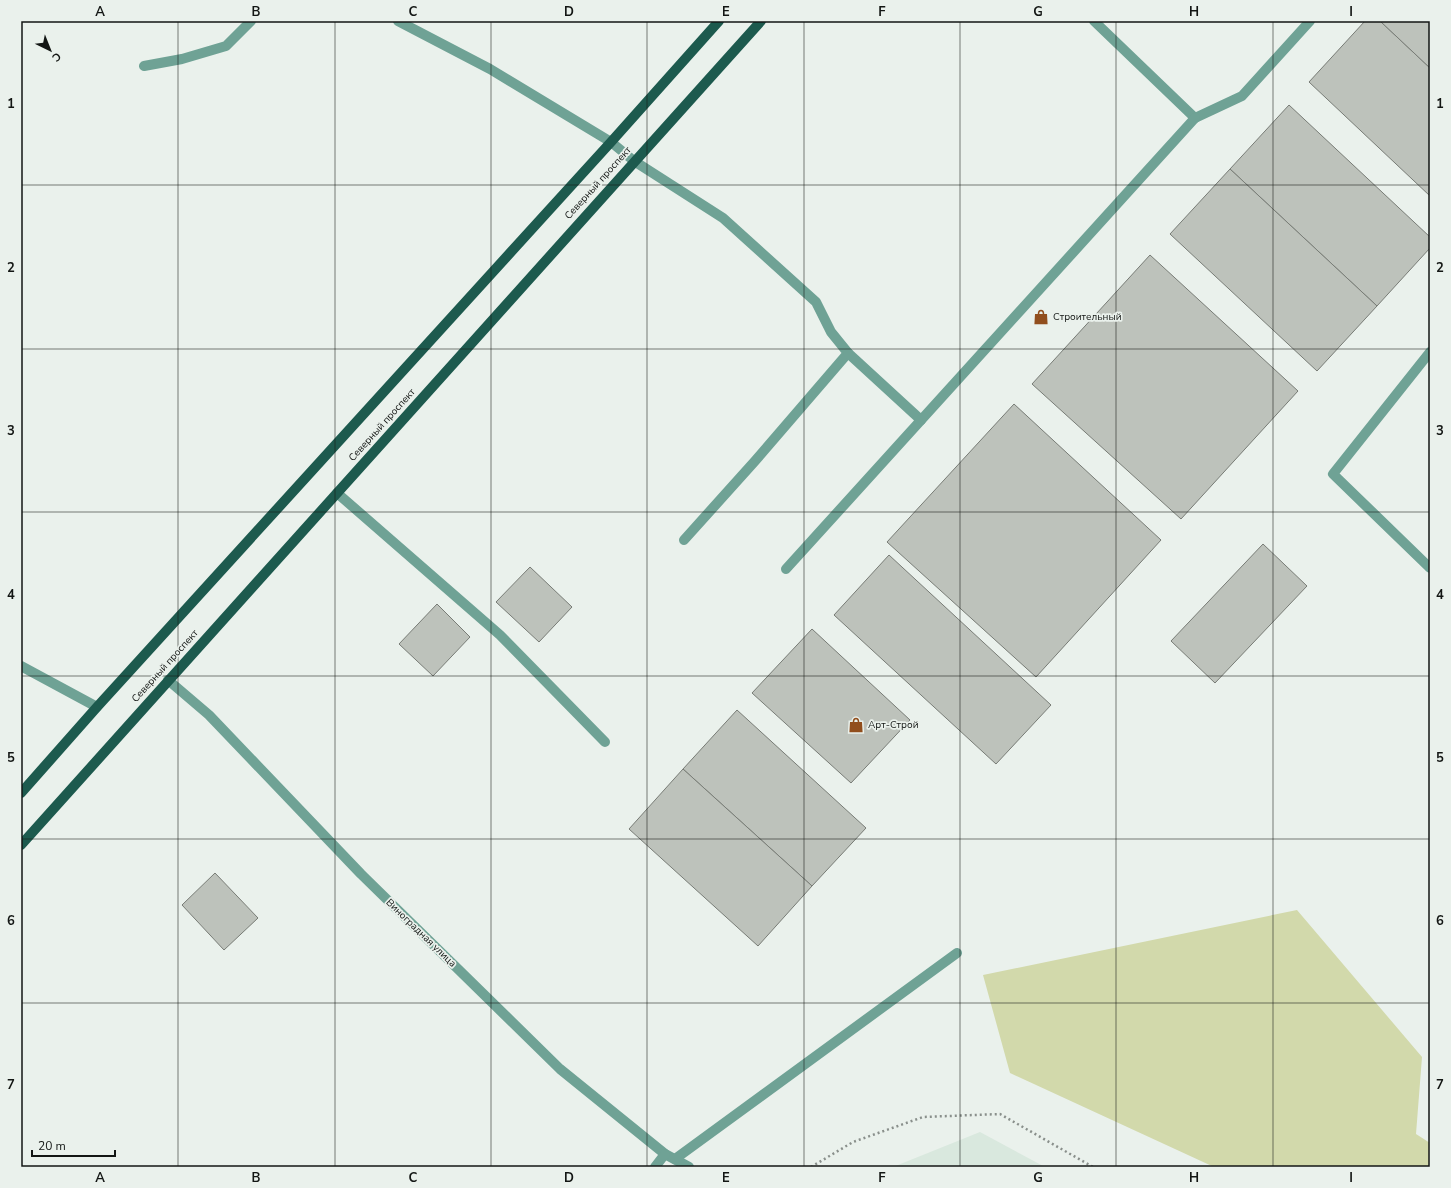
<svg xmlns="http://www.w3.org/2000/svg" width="1451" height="1188" font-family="'Nunito Sans',sans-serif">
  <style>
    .built { fill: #d9e8de }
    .green { fill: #d2d9ab }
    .building { fill: #bdc2bb; stroke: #787c76 }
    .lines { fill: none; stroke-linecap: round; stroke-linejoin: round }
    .path { stroke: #898f8b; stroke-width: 2.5; stroke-dasharray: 2 3; stroke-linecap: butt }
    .lane { stroke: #6fa295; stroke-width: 10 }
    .street { stroke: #6fa295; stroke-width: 10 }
    .primary { stroke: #1d5a4e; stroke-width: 10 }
    .grid { fill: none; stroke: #131614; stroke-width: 1; stroke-opacity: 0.55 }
    .labels { text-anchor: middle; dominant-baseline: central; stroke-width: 3.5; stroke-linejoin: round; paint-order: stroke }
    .street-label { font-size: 10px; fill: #131614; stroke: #eaf1ec }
    .poi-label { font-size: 10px; fill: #131614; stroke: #eaf1ec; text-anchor: start }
    .neatline { fill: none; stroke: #131614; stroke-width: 1.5 }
    .grid-label { font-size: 13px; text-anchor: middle; font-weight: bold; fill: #131614 }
  </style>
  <rect width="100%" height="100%" fill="#eaf1ec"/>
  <path class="built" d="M980,1132L1045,1167H893Z"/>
  <path class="green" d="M1297,910L1422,1057L1416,1134L1430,1143V1167H1214L1010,1073L983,975Z"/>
  <g class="building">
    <path d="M1365,21H1380L1430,68V196L1309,82Z"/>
    <path d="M1380,21H1430V68Z"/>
    <path d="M1289,105L1430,237V248L1377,306L1230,169Z"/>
    <path d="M1230,169L1377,306L1317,371L1170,234Z"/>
    <path d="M1150,255L1298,391L1181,519L1032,384Z"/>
    <path d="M1014,404L1161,540L1036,677L887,542Z"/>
    <path d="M1263,544L1307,586L1215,683L1171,641Z"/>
    <path d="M889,555L1051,705L996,764L834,615Z"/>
    <path d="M530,567L572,607L539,642L496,602Z"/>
    <path d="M437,604L470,637L433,676L399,644Z"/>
    <path d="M812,629L910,720L851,783L752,693Z"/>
    <path d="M737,710L866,828L812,886L683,769Z"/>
    <path d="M683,769L812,886L758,946L629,829Z"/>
    <path d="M215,873L258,918L224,950L182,905Z"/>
  </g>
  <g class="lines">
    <path class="path" d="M811,1167L853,1142L923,1117L1000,1114L1093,1167"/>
    <g class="lane">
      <path d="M1094,21L1195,118L1242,96L1310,21"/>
      <path d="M144,66L182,59L226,46L251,21"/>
      <path d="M634,161L723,218L816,302L831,332L848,353L755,461L684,540"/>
      <path d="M1430,352L1333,474L1430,568"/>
      <path d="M848,353L921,420"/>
      <path d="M337,493L500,635L605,742"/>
      <path d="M786,569L1195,118"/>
      <path d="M21,666L97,707"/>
      <path d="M168,680L209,715L361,874L560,1069L665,1154L689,1167"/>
      <path d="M675,1159L957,953"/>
      <path d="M655,1167L665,1154"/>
    </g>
    <path class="street" d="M398,21L490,69L611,142L634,161"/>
    <g class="primary">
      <path d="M21,793L97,707L611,142L719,21"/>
      <path d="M21,845L761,21"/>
    </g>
  </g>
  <path class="grid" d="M178,21V1167M335,21V1167M491,21V1167M647,21V1167M804,21V1167M960,21V1167M1116,21V1167M1273,21V1167M21,185H1430M21,349H1430M21,512H1430M21,676H1430M21,839H1430M21,1003H1430"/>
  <defs>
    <g id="shop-bare" transform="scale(1.2)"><path d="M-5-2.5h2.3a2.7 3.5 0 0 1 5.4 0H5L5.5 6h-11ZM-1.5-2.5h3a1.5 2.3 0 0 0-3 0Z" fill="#914e1d" stroke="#eaf1ec" stroke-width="2.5" paint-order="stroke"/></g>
  </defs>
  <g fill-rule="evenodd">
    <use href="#shop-bare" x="1041" y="317"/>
    <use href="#shop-bare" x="856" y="725"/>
  </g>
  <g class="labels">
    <g class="street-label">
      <text transform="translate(598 183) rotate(-48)">Северный проспект</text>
      <text transform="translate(382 425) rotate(-48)">Северный проспект</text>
      <text transform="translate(165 666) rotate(-48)">Северный проспект</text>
      <text transform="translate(421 933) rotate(44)">Виноградная улица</text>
    </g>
    <g class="poi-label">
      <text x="1053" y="317">Строительный</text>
      <text x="868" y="725">Арт-Строй</text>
    </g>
  </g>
  <rect width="1451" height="1188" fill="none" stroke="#eaf1ec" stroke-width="44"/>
  <g transform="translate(50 50) rotate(137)" stroke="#eaf1ec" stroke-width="3" paint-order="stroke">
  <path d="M0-3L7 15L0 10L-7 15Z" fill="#131614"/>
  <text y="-6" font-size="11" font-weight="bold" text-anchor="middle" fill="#131614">С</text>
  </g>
  <path d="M32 1150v6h83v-6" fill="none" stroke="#131614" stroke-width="2"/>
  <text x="38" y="1150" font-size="12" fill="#131614" stroke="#eaf1ec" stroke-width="3" paint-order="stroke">20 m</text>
  <rect x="22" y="22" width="1407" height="1144" class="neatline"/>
  <g class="grid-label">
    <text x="100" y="16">A</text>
    <text x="256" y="16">B</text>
    <text x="413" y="16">C</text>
    <text x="569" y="16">D</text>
    <text x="726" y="16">E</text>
    <text x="882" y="16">F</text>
    <text x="1038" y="16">G</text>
    <text x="1194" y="16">H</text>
    <text x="1351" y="16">I</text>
    <text x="11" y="108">1</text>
    <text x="1440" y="108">1</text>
    <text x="11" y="272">2</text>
    <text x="1440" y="272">2</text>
    <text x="11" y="435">3</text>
    <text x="1440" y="435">3</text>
    <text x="11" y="599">4</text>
    <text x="1440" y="599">4</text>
    <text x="11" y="762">5</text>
    <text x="1440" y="762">5</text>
    <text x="11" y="925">6</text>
    <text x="1440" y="925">6</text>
    <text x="11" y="1089">7</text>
    <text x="1440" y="1089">7</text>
    <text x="100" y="1182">A</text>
    <text x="256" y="1182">B</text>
    <text x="413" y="1182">C</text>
    <text x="569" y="1182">D</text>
    <text x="726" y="1182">E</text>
    <text x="882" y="1182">F</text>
    <text x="1038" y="1182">G</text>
    <text x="1194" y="1182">H</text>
    <text x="1351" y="1182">I</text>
  </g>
</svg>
